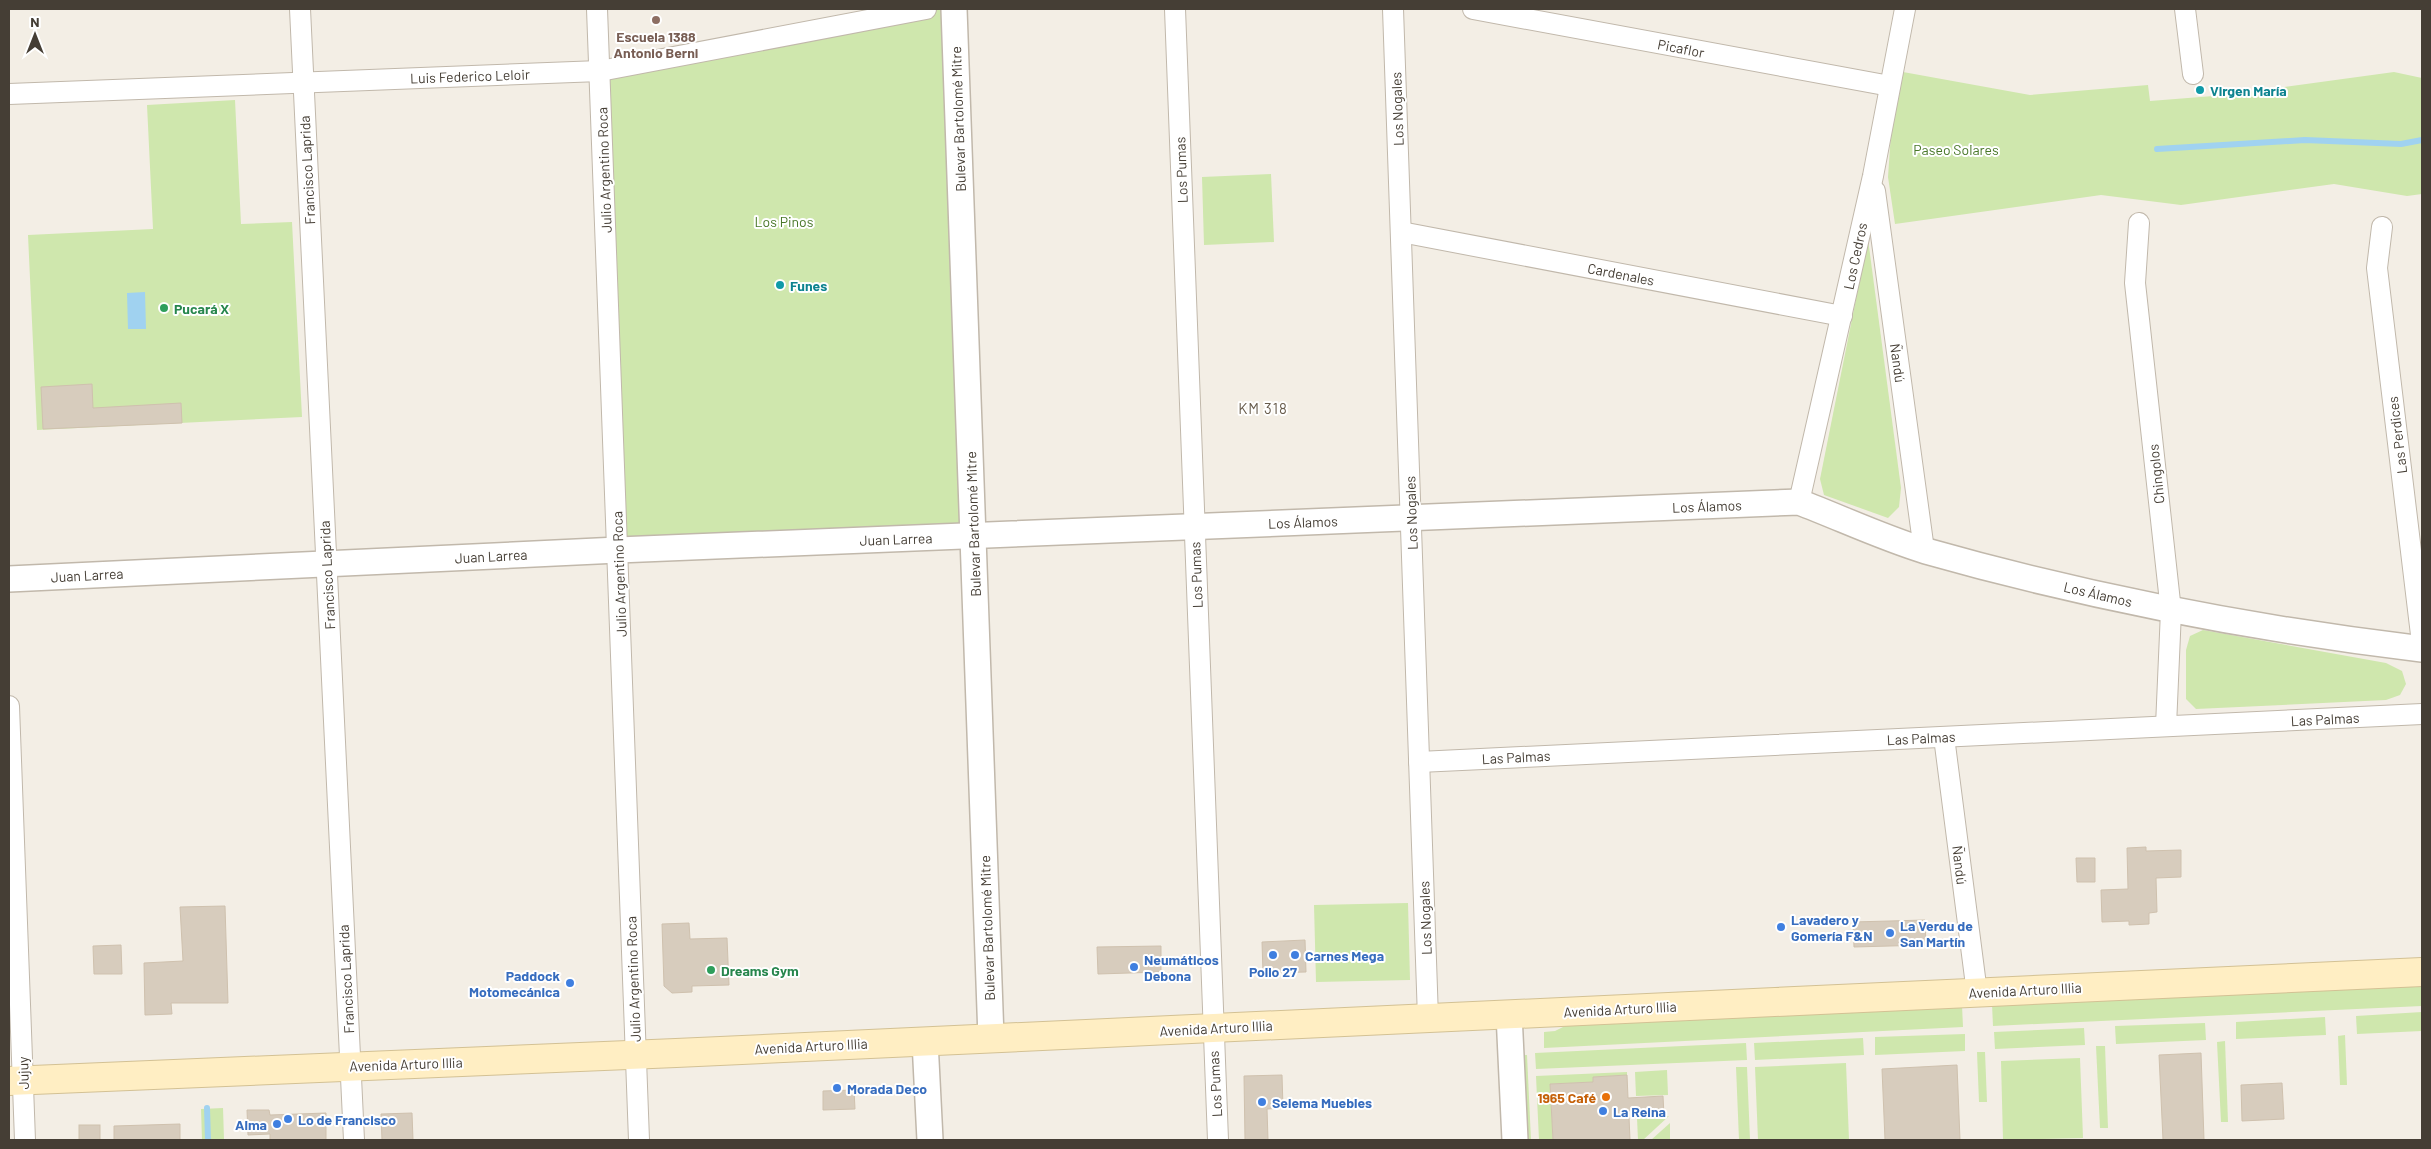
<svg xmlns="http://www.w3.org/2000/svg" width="2431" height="1149" font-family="Barlow,sans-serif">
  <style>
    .green { fill: #cfe7ad }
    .water { fill: #a0d2f0 }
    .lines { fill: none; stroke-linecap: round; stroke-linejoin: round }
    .stream { stroke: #a0d2f0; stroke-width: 6 }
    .building { fill: #d7ccbd; stroke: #cfc1ae }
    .minor-casing { stroke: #c1b8ab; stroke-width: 22 }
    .tertiary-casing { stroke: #c1b8ab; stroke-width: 28 }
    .secondary-casing { stroke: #d3c194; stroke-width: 30 }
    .minor { stroke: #fff; stroke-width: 20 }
    .tertiary { stroke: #fff; stroke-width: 25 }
    .secondary { stroke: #ffeec3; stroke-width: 28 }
    .education-dot { fill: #8d6e63; stroke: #fff; stroke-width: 2 }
    .culture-dot { fill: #0f9aa8; stroke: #fff; stroke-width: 2 }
    .leisure-dot { fill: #2e9e5b; stroke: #fff; stroke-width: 2 }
    .shop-dot { fill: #3f7fe0; stroke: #fff; stroke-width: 2 }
    .food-dot { fill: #e8710a; stroke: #fff; stroke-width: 2 }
    .labels { text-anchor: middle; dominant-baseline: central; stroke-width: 4; stroke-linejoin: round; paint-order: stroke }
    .education-label { font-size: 14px; font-weight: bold; fill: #785e54; stroke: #fff }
    .street-label { font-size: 14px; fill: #453e35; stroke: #fff }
    .culture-label { font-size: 14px; font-weight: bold; fill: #0d838f; stroke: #fff; text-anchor: start }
    .park-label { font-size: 14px; fill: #487728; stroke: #fff }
    .leisure-label { font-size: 14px; font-weight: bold; fill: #27864d; stroke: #fff; text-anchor: start }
    .shop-label { font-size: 14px; font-weight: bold; fill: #366cbe; stroke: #fff; text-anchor: start }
    .food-label { font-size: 14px; font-weight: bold; fill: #c56008; stroke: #fff; text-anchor: end }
    .neighbourhood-label { font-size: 15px; letter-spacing: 1px; fill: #685c4c; stroke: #fff }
  </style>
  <rect width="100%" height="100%" fill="#f3eee5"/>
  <g class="green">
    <path d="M926,9H954L974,535L618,550L600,71Z"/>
    <path d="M1903,72L2030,95L2148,85L2150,101L2226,95L2394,72L2422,78V194L2407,196L2334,184L2181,205L2101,195L1895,224L1888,177L1891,133Z"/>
    <path d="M235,100L241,224L292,222L302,417L37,430L28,235L153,229L147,105Z"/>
    <path d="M1271,174L1274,242L1204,245L1202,177Z"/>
    <path d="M1868,239L1901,488L1899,507L1888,518L1824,495L1820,479Z"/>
    <path d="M2203,630L2386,663L2402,671L2406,684L2400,695L2386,700L2196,709L2186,699V650L2190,636Z"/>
    <path d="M1408,903L1410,980L1316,982L1314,905Z"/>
    <path d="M2422,985V1006L1993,1026L1992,1004Z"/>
    <path d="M1962,1005L1963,1027L1544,1048V1032L1555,1031L1569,1024Z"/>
    <path d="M2422,1012V1031L2357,1034L2356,1016Z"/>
    <path d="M2325,1017L2326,1035L2236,1039V1022Z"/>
    <path d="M2205,1023L2206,1040L2116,1044L2115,1026Z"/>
    <path d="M2084,1028L2085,1045L1995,1049L1994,1032Z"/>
    <path d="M1965,1034V1051L1875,1055V1037Z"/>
    <path d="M2345,1035L2347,1085H2340L2338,1036Z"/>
    <path d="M1863,1038L1864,1055L1755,1060L1754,1043Z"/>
    <path d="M2225,1041L2228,1122H2221L2217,1042Z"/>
    <path d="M1746,1043L1747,1060L1536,1069L1535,1053Z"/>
    <path d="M2096,1046H2105L2108,1128H2100Z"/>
    <path d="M1977,1052H1985L1987,1102H1979Z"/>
    <path d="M1520,1055H1527L1531,1140H1525Z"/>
    <path d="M2080,1058L2083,1138L2003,1140L2001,1061Z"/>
    <path d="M1846,1063L1849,1140H1758L1755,1067Z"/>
    <path d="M1736,1067H1747L1750,1140H1739Z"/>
    <path d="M1667,1070L1668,1095L1636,1096L1635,1072Z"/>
    <path d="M1627,1072V1075L1593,1077V1082L1550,1084L1553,1140H1539L1536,1076Z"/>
    <path d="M223,1108L224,1140H202L201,1109Z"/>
    <path d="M1669,1116L1643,1140H1638L1637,1118Z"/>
    <path d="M1670,1123V1140H1651Z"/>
  </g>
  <path class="water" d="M145,292L146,329H128L127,293Z"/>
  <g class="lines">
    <g class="stream">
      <path d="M2157,149L2305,140L2401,144L2422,140"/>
      <path d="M207,1108L208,1140"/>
    </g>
  </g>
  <g class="building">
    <path d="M92,384L93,408L181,403L182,423L43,429L41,387Z"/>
    <path d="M2146,847V851L2181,850V877L2156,878L2157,912L2149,913V924L2129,925V921L2102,922L2101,890L2128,889L2127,848Z"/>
    <path d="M2076,858H2095V882H2077Z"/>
    <path d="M225,906L228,1003H171L172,1014L145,1015L144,963L183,961L180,907Z"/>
    <path d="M1925,920L1926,945L1854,947L1853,922Z"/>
    <path d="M689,923L690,939L727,938L729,985L692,986V992L672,993L664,986L662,924Z"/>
    <path d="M1305,940L1306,972L1263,973L1262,942Z"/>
    <path d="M121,945L122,974H94L93,946Z"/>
    <path d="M1161,946V972L1098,974L1097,947Z"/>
    <path d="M2201,1053L2204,1140H2163L2159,1055Z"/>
    <path d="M1957,1065L1960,1140H1885L1882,1069Z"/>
    <path d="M1282,1075L1283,1108L1267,1109L1268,1140H1245L1244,1076Z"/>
    <path d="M1627,1075L1628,1098L1663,1096L1664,1115L1629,1117L1630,1140H1553L1550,1084L1593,1082V1077Z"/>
    <path d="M2282,1083L2284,1119L2242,1121L2241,1085Z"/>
    <path d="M854,1090L855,1109L823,1110V1091Z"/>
    <path d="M247,1110H269L270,1115L326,1113V1140H270V1134L248,1135Z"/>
    <path d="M412,1113L413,1140H382L381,1114Z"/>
    <path d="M180,1124V1140H114V1126Z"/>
    <rect x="79" y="1125" width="21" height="15"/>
  </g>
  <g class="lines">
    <g class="minor-casing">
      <g id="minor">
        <path d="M300,9L354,1140"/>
        <path d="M597,9L639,1140"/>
        <path d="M1175,9L1218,1140"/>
        <path d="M1393,9L1428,1018"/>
        <path d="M1473,9L1890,86"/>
        <path d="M2185,9L2193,74"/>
        <path d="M9,94L600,71L926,9"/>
        <path d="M1875,191L1924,550"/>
        <path d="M2139,223L2135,283L2171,611L2166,726"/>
        <path d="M2382,227L2377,268L2422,643"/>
        <path d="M1401,232L1842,316"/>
        <path d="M1799,502L1873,176L1905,9"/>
        <path d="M9,706L25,1140"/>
        <path d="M1944,737L1977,993"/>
        <path d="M1419,762L2422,714"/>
      </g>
    </g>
    <g class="tertiary-casing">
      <g id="tertiary">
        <path d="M954,9L991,1038"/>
        <path d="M9,579L618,550L1799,502C1841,518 1883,538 1926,551C2088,597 2255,629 2422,649"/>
        <path d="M1509,1014L1515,1140"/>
        <path d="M925,1041L930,1140"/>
      </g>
    </g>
    <g class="secondary-casing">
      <path id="secondary" d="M9,1081L676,1053L2422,972"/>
    </g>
    <use href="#minor" class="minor"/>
    <use href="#tertiary" class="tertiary"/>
    <use href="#secondary" class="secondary"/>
  </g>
  <circle class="education-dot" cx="656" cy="20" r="5"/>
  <g class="culture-dot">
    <circle cx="2200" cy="90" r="5"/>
    <circle cx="780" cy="285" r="5"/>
  </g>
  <g class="leisure-dot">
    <circle cx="164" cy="308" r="5"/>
    <circle cx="711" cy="970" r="5"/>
  </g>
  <g class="shop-dot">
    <circle cx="1781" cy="927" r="5"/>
    <circle cx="1890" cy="933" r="5"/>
    <circle cx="1273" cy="955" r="5"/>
    <circle cx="1295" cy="955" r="5"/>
    <circle cx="1134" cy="967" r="5"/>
    <circle cx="570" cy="983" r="5"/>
    <circle cx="837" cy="1088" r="5"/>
    <circle cx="1262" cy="1102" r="5"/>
    <circle cx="1603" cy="1111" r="5"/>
    <circle cx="288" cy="1119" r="5"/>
    <circle cx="277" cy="1124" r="5"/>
  </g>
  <circle class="food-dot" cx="1606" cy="1097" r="5"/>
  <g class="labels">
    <g class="education-label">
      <text x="656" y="36">Escuela 1388<tspan x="656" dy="16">Antonio Berni</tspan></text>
    </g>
    <g class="street-label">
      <text transform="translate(1681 48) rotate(11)">Picaflor</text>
      <text transform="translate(470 76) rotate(-2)">Luis Federico Leloir</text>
      <text transform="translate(1397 109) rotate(-92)">Los Nogales</text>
      <text transform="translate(958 119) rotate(-92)">Bulevar Bartolomé Mitre</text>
      <text transform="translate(307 170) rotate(-93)">Francisco Laprida</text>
      <text transform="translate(604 170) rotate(-92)">Julio Argentino Roca</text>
      <text transform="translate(1181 170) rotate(-92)">Los Pumas</text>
      <text transform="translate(1855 256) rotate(-78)">Los Cedros</text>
      <text transform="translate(1621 274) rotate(11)">Cardenales</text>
      <text transform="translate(1898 363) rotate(82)">Ñandú</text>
      <text transform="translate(2397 435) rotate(-97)">Las Perdices</text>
      <text transform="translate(2156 474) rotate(-96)">Chingolos</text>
      <text transform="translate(1707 506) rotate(-2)">Los Álamos</text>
      <text transform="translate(1411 513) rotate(-92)">Los Nogales</text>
      <text transform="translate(1303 522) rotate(-2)">Los Álamos</text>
      <text transform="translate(973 524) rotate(-92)">Bulevar Bartolomé Mitre</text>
      <text transform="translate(896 539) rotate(-2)">Juan Larrea</text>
      <text transform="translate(491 556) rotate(-3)">Juan Larrea</text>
      <text transform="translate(619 574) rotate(-92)">Julio Argentino Roca</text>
      <text transform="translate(87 575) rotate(-3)">Juan Larrea</text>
      <text transform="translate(327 575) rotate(-93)">Francisco Laprida</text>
      <text transform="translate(1196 575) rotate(-92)">Los Pumas</text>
      <text transform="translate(2098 594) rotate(13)">Los Álamos</text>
      <text transform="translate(2325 719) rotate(-3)">Las Palmas</text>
      <text transform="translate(1921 738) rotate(-3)">Las Palmas</text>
      <text transform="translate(1516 757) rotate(-3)">Las Palmas</text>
      <text transform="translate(1960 865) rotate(83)">Ñandú</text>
      <text transform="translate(1425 918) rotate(-92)">Los Nogales</text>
      <text transform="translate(987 928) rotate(-92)">Bulevar Bartolomé Mitre</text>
      <text transform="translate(346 979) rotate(-93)">Francisco Laprida</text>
      <text transform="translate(633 979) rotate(-92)">Julio Argentino Roca</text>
      <text transform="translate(2025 990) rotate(-3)">Avenida Arturo Illia</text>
      <text transform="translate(1620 1009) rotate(-3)">Avenida Arturo Illia</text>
      <text transform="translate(1216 1028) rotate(-3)">Avenida Arturo Illia</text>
      <text transform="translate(811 1046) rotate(-3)">Avenida Arturo Illia</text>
      <text transform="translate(406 1064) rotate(-2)">Avenida Arturo Illia</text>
      <text transform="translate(23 1073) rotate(-92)">Jujuy</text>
      <text transform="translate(1215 1084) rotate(-93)">Los Pumas</text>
    </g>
    <g class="culture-label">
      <text x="2210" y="90">Virgen María</text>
      <text x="790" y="285">Funes</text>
    </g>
    <g class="park-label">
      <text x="1956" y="149">Paseo Solares</text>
      <text x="784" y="221">Los Pinos</text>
    </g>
    <g class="leisure-label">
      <text x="174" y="308">Pucará X</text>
      <text x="721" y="970">Dreams Gym</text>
    </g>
    <g class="shop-label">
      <text x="1791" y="919">Lavadero y<tspan x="1791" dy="16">Gomería F&amp;N</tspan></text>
      <text x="1900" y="925">La Verdu de<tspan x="1900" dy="16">San Martín</tspan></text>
      <text x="1305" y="955">Carnes Mega</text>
      <text x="1144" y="959">Neumáticos<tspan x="1144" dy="16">Debona</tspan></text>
      <text x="1273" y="971" text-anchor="middle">Pollo 27</text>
      <text x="560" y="975" text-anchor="end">Paddock<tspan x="560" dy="16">Motomecánica</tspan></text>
      <text x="847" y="1088">Morada Deco</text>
      <text x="1272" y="1102">Selema Muebles</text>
      <text x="1613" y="1111">La Reina</text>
      <text x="298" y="1119">Lo de Francisco</text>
      <text x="267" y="1124" text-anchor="end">Alma</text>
    </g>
    <g class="food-label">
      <text x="1596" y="1097">1965 Café</text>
    </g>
    <g class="neighbourhood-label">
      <text x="1263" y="408">KM 318</text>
    </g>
  </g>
  <rect width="2431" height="1149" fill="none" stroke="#453e35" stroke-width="20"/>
  <g transform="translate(35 35)" stroke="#ffffff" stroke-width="4" paint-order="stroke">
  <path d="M0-4L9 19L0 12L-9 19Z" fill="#453e35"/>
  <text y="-8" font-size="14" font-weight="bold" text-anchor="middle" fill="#453e35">N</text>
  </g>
</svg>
